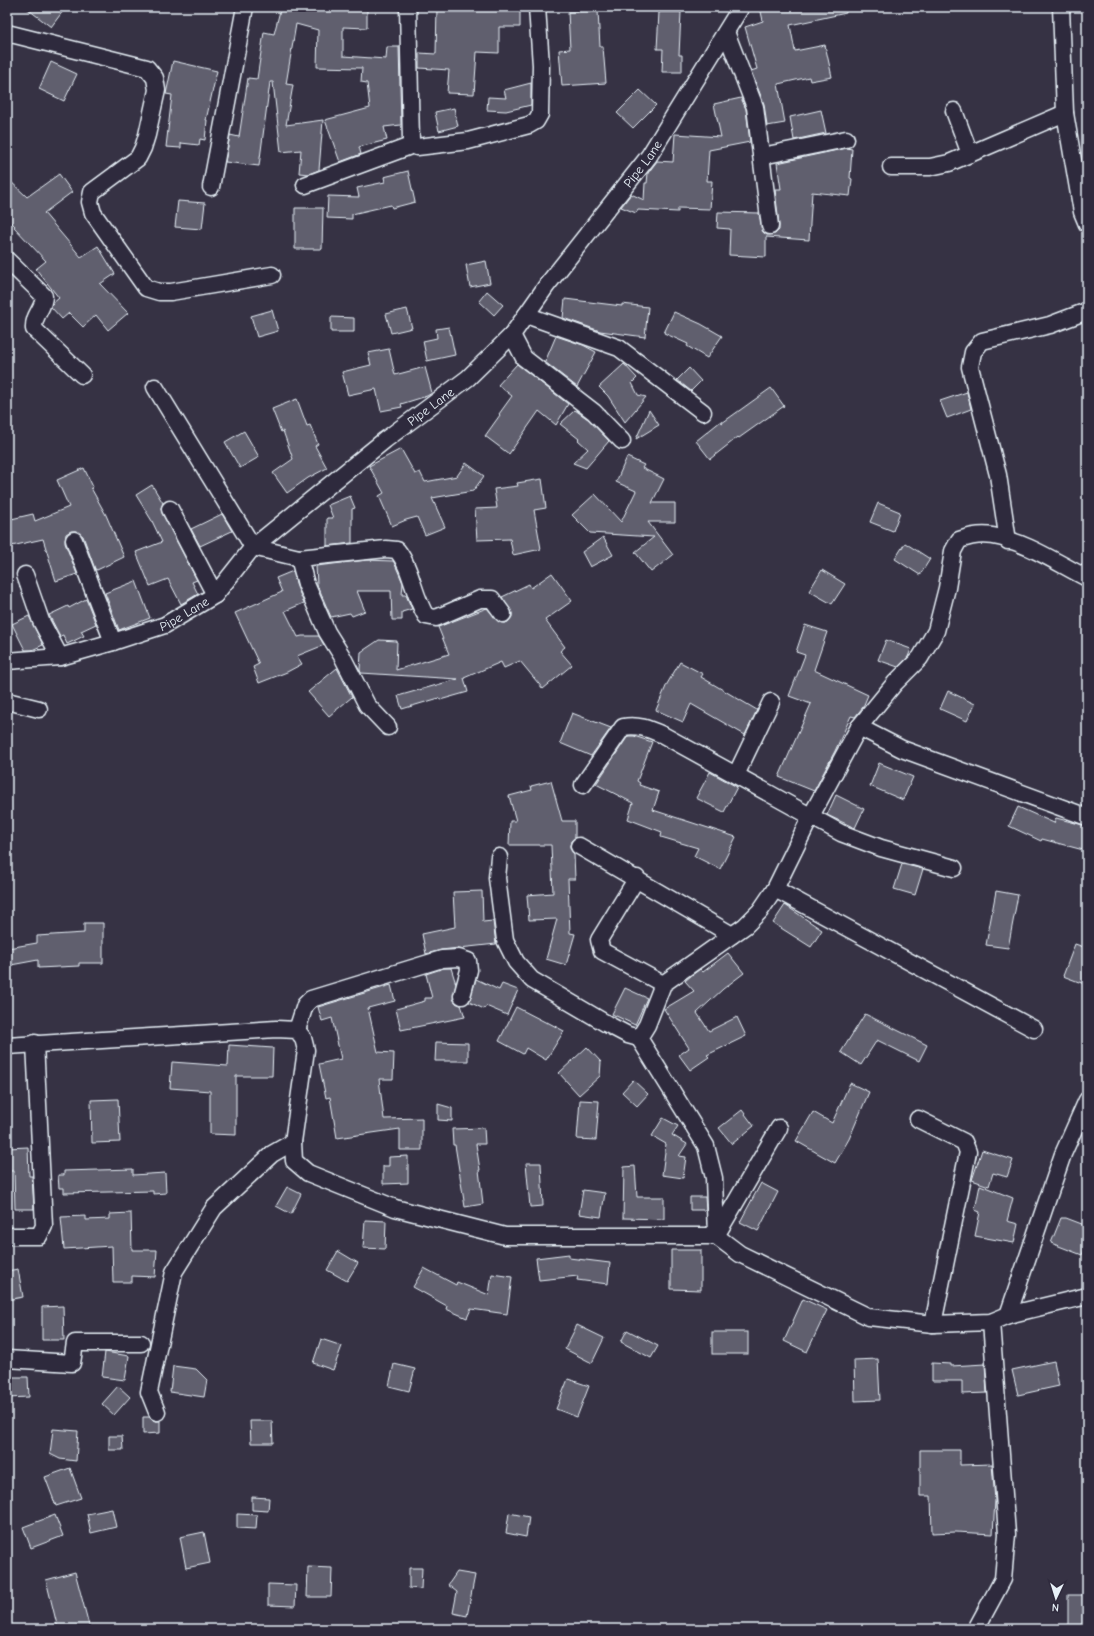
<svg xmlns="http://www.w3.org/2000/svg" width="1094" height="1636" font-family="'Comic Neue',sans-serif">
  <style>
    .building { fill: #605e6e; stroke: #e8f1f8 }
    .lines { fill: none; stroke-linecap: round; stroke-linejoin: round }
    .street-casing { stroke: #e8f1f8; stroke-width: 19 }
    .street { stroke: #2f2a3d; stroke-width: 16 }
    .labels { text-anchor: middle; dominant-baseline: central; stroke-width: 3; stroke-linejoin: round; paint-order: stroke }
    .street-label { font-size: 13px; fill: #e8f1f8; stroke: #2f2a3d }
  </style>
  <rect width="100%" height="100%" fill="#363244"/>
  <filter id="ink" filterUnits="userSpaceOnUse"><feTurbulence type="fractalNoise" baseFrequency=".025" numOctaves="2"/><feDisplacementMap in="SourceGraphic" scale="8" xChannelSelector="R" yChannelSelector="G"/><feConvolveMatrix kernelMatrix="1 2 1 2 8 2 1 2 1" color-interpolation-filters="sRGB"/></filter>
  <g filter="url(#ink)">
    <g class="building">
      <path d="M25,7H66L51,27Z"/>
      <path d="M281,7H367V28L343,27V56L386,59L387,47H399L401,125L384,127L387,140L359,147L361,154L340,162L325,120L370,108L367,83L361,82L362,68L317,67L318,30L296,24L286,84L293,85L286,125L323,120L319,170L309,174L299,173L301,150L281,152L273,82H270L259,166L225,162L230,135L239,137L248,78L257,79L264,32L274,34Z"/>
      <path d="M437,7H459V10H520V27H499V53L477,52L474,94L447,93L449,70L419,68V53L436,54Z"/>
      <path d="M760,7H846V13L790,25L795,51L825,45L832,77L810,81L809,77L778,84L785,123L767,126L764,104L751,71L757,69L745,27L763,21Z"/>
      <path d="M598,11L600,47H603L606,83L562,86L559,50L570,49L568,12Z"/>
      <path d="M659,12H681L679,55H682V72H662L663,49H657Z"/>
      <path d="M173,61L217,71L206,120H207L205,140L200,139L199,145L181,143V148L166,147L172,95L166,94Z"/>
      <path d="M51,62L77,74L64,101L39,89Z"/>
      <path d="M531,83V105L506,111L487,110L488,97L506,98L504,90Z"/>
      <path d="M640,90L656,105L633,128L617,113Z"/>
      <path d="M741,98L746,109L750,142L709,150L707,181H712L710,209L678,208V212L638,210L636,213L621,207L631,194L644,200L645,183H647L648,173L657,161L673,162L675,134L721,137L714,104Z"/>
      <path d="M454,108L458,126L439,131L435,112Z"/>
      <path d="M821,110L826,133L794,140L790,117Z"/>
      <path d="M847,148L852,149L850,178L852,179L850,196L812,192L809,240L766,237V257L729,255L730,229L717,228L718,212L759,213L763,232L767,235L775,234L779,230V225L775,189H781L777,163Z"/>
      <path d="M408,171L415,202L392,208L391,205L352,214V219L327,218L328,196L359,197L357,188L385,182L384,177Z"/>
      <path d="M59,174L72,192L44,213L81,257L98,246L115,274L100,284L128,313L108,330L96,315L83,327L69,313L62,319L51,307L52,304L59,298L36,269L46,261L14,227L15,226L7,218V178L27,197Z"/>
      <path d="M178,201L205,203L202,229L175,227Z"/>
      <path d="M295,208H323L322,249H295Z"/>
      <path d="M486,261L490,283L470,287L466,265Z"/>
      <path d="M487,291L503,305L494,315L479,301Z"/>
      <path d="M565,299L622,306V304L648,307L645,337L600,331L563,318Z"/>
      <path d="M407,309L412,328L391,333L386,314Z"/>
      <path d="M272,310L278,331L257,337L251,316Z"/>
      <path d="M674,312L701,324L722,336L707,358L687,346L688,344L664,333Z"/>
      <path d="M331,317L354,318V332H331Z"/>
      <path d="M449,327L455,355L427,361L423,341L437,338L436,329Z"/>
      <path d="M556,336L583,345L596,352L577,387L545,362Z"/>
      <path d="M389,349L395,375L425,367L432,393L427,396L401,404L402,407L381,411L376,389L348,395L342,372L371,365L368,353Z"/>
      <path d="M517,364L568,404L556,425L539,411L509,454L485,436L500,415L499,414L512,396L498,385Z"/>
      <path d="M624,364L637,378L632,383L638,395L646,397L625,422L608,396L599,387Z"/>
      <path d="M689,368L701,381L691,391L677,380Z"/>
      <path d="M771,388L784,406L739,438L738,437L710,459L696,441L721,421L722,423Z"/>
      <path d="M967,392L971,409L947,418L940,401Z"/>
      <path d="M297,399L307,426L310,425L318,444L315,446L327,468L308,478L287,493L273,473L293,459L283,431L281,432L272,409Z"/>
      <path d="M575,410L588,419L609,441L586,468L573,463L588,449L578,440L579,439L560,424Z"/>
      <path d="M649,410L659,425L636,439Z"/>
      <path d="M244,431L259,457L240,468L225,442Z"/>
      <path d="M401,449L415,474L420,472L425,482L457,476L466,463L484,476L473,491L432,498L445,527L425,535L417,517L406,520L392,526L379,496L384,493L369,466Z"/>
      <path d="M627,457L644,465L642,468L664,479L652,503H675V522H648L673,555L651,572L635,552L654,537L590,533L572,515L595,494L621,522L636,491L616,482Z"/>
      <path d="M84,468L93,487L91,488L106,515L124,557L97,570L95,569L83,536L76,531H71L66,534L65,543L77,574L56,581L43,539L7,547V520L33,514L35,521L69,507L57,480Z"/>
      <path d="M542,479L546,508L534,510L541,549L513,555L510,539L477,540L475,509L497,508L494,489L518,486L517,483Z"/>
      <path d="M152,485L163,503L161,508L162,513L197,580L192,582L198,594L181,604L168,579L150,586L136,552L162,542L152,521L136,495Z"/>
      <path d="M350,496L355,508L352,509V543L327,546V518H333L328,505Z"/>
      <path d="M878,503L900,512L893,531L870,522Z"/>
      <path d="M222,514L232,531L200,546L191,529Z"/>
      <path d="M603,537L613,555L590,567L582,552Z"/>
      <path d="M905,543L930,559L920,575L895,559Z"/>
      <path d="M367,560L393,561L394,562L403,583L402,595H406L412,609L402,612V620H392L391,591H357L365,611L352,616L350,613L331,617L317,585L316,566Z"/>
      <path d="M822,570L845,584L832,604L809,591Z"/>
      <path d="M293,571L297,587L304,603L285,611L298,637L302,636H319L324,645L297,656L302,664L287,672L259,683L253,667L259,664L235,613L282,592L276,578Z"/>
      <path d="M552,573L572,601L545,620L565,647L560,651L572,665L543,689L520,661L504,668L501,662L464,678L468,692L440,700L439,698L402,709L398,696L458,679L361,673L360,670L361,652L379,640L397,641L396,670L449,654L438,627L487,608L499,622L504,623L508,622L512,617V613L502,597L529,584L531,588Z"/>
      <path d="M136,581L150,618L119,630L105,593Z"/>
      <path d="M86,599L96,624L81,631L84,636L67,644L63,635L60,636L49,615L68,606L69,608Z"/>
      <path d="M29,616L43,645L32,650H25L12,624Z"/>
      <path d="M805,625L827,632L814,670L868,695L863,707L855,717L851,716L835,751L814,791L779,777L811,704L789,696L805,655L796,652Z"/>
      <path d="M886,640L911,649L908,657L898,667L878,660Z"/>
      <path d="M680,662L703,674L701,677L757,710L745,735L691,704L683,722L656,710L667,684Z"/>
      <path d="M337,668L352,697L329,716L308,692Z"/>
      <path d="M948,691L975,704L967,721L940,709Z"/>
      <path d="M572,713L611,728L591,756L560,743Z"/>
      <path d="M628,736H634L652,742L637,781L640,783L639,785L659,792L653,810L736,837L720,869L694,856L698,848L661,837L662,832L628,819L633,803L596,784Z"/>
      <path d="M879,763L913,777L903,800L870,786Z"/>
      <path d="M710,772L737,787L724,812L696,798Z"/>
      <path d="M551,781L562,821H575V838L571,841L570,846L571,850L574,854L575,879H568L570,933L575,934L566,965L546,959L557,919L529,920L527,895L553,893L551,845H509L510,821H516L509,796L532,790L531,786Z"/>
      <path d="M836,795L864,809L855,828L827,815Z"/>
      <path d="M1018,807L1054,823L1056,818L1087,826V851L1042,839L1041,841L1009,826Z"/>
      <path d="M902,864L923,869L915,895L894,889Z"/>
      <path d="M482,891L483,922L493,921L496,944L441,950L426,954L422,934L455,927L453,892Z"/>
      <path d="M996,891L1018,895L1008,948L986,945Z"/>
      <path d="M785,905L822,930L811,947L773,923Z"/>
      <path d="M84,923H103V963H79V966L38,968V960L11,965L8,948L37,943V936L84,933Z"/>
      <path d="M1075,944L1087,948V985L1063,976Z"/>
      <path d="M728,953L744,973L723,989L697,1013L709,1031L737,1017L746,1036L707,1055L709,1057L690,1070L679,1055L689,1048L664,1009L694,991L685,981L692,975L700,969L703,972Z"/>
      <path d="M444,968H451L456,984L453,999L456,1003L461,1005L465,1017L401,1030L396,1009L425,1001V998H432L426,974Z"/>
      <path d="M476,979L499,990L502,984L518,990L507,1015L486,1006L484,1009L469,1002Z"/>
      <path d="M391,985L395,1001L368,1008L378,1052L394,1053L393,1079H379L384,1119L422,1118V1150H400V1129L337,1138L330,1097L326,1098L319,1064L341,1059L332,1018L322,1021L318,1007Z"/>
      <path d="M625,988L647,998L635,1025L612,1014Z"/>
      <path d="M516,1007L547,1023V1022L564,1031L546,1060L526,1048L523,1054L499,1041Z"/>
      <path d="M865,1014L927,1045L919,1061L877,1040L861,1065L841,1052Z"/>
      <path d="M436,1042L468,1043V1061H435Z"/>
      <path d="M229,1045L273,1048L272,1076H236V1135L210,1134V1091L170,1088L172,1062L228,1066Z"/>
      <path d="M587,1047L601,1062L600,1076L579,1095L559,1073Z"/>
      <path d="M633,1080L648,1094L637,1106L622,1092Z"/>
      <path d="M850,1083L869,1092L849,1139L835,1163L796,1141L813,1112L832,1123Z"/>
      <path d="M118,1099L120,1142L92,1143L91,1100Z"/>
      <path d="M580,1100L599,1101L596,1140L577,1139Z"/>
      <path d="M438,1104L452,1108V1121L438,1120Z"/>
      <path d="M742,1110L754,1126L732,1144L719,1128Z"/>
      <path d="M663,1118L678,1126L672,1135L687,1144L679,1156L686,1157L683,1178L662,1175L666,1144L652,1136Z"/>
      <path d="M484,1128L485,1144H476L480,1170H479L483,1204L465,1207L455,1145H453L452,1129Z"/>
      <path d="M28,1147L29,1176H32L34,1209H15L14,1171H7V1148Z"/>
      <path d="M982,1150L1013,1160L1007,1177L993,1173L989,1186L972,1180Z"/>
      <path d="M408,1156V1183L383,1184V1166H389V1157Z"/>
      <path d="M526,1163H541L543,1206L530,1207Z"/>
      <path d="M635,1166L637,1197H664V1219L623,1218L624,1167Z"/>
      <path d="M133,1169V1175L165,1173L166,1193L153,1194V1191L64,1193V1188H59L58,1175H64V1171Z"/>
      <path d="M761,1183L778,1192L758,1231L740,1222Z"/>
      <path d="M980,1185L1013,1198L1007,1221L1018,1224L1014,1243L975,1236L980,1212L975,1210Z"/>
      <path d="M287,1187L301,1194L291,1214L276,1206Z"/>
      <path d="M583,1190L605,1193L601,1217L579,1214Z"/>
      <path d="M690,1197H705L706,1210H690Z"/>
      <path d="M131,1213L132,1250H157L155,1277L132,1276V1282H113L112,1246L64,1249L61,1217L86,1216V1220L110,1219V1214Z"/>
      <path d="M1061,1218H1066L1087,1226V1242L1082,1255L1051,1243Z"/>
      <path d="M365,1220L386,1221L385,1249L363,1248Z"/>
      <path d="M671,1250H701V1290L671,1289Z"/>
      <path d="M338,1251L358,1263L347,1281L327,1270Z"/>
      <path d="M569,1254V1258L610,1263L608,1284L577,1280L578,1276L539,1280L536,1258Z"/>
      <path d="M424,1268L456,1285L457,1282L489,1295L492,1274L512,1277L507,1314L471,1309L467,1318L446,1309L447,1306L413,1287Z"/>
      <path d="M18,1269L23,1297L7,1300V1271Z"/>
      <path d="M803,1299L827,1310L807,1352L784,1341Z"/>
      <path d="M63,1306L64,1340H42V1307Z"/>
      <path d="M577,1325L604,1338L592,1363L565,1349Z"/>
      <path d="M627,1330L658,1346L651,1358L621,1342Z"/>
      <rect x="712" y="1332" width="36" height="22"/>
      <path d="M321,1339L342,1346L333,1370L313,1363Z"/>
      <path d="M105,1352L129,1356L125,1380L102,1377Z"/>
      <path d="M878,1359L880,1400L855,1401L854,1360Z"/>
      <path d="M1054,1361L1059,1386L1018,1395L1012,1370Z"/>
      <path d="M932,1363L951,1364V1366L985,1364L987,1393L962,1394V1381H932Z"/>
      <path d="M394,1364L415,1369L409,1391L389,1386Z"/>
      <path d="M173,1366L196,1369L207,1380L204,1397L170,1392Z"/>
      <path d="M7,1377H28L29,1397L7,1398Z"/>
      <path d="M568,1379L589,1386L577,1417L556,1409Z"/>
      <path d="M118,1386L130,1397L114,1415L102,1404Z"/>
      <path d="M143,1417H149L155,1421H160V1433L143,1434Z"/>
      <path d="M250,1421H272L273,1443H251Z"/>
      <path d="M53,1429L78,1431L76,1461L60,1459L50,1454Z"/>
      <path d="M109,1436H122L123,1450H109Z"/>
      <path d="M920,1450H960V1465L992,1464L995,1500L993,1534L956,1532L932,1533L931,1496H920Z"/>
      <path d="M70,1468L81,1498L56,1506L45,1477Z"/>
      <path d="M252,1497L269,1498L268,1511L252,1510Z"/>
      <path d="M112,1509L116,1527L91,1533L87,1514Z"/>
      <path d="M509,1513L529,1517L526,1537L506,1533Z"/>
      <path d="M237,1514L257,1515L256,1529L237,1528Z"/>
      <path d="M55,1515L63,1536L31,1548L23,1527Z"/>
      <path d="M204,1532L210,1563L186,1568L180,1537Z"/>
      <path d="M308,1567L332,1568L331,1597H307Z"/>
      <path d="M409,1568H422L421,1589L409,1588Z"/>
      <path d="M75,1572L90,1629H58L46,1580Z"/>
      <path d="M457,1572L475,1575L467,1616L453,1613L457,1592L448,1585Z"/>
      <path d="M268,1584L296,1585L295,1606L268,1605Z"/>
      <rect x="1068" y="1595" width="19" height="34"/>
    </g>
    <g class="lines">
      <g class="street-casing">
        <g id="street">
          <path d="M408,7L411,141L413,145L417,147L468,141L529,125L536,121L540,114L541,65L537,7"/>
          <path d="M1061,7L1065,113L1082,212L1087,224"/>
          <path d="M726,32L755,107L770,226"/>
          <path d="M7,33L147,68L155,78L157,90L147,135L143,148L138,158L92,192L90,202L93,213L146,288L159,292H171L272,275"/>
          <path d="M954,111L970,154"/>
          <path d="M762,156L846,139"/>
          <path d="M891,167H930L949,163L1065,113"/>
          <path d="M305,185L413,145"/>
          <path d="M211,187L245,7"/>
          <path d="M7,260L44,296C44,309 33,314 34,329L82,375"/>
          <path d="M526,315L619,348L703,412"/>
          <path d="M512,335L524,358L594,412L622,441"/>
          <path d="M155,387L253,547L299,558"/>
          <path d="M170,509L215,595"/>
          <path d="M74,540L113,642"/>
          <path d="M1008,541L998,475L970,367L973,352L982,341L1050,325L1087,311"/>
          <path d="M25,575L41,621L60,657"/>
          <path id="s1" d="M7,661L60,657L113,642L165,625L215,595L253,547L385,440L468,378L512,335L547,285L649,156L741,7"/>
          <path d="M7,701L39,709"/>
          <path d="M388,727L367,705L342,656L327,632L306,584L299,558L386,549L397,550C412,569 413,595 426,616L436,618L480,599H492L503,614"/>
          <path d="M859,727L902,749L1087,817"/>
          <path d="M736,775L771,702"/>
          <path d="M583,785L623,727C638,724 649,729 663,735L841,833L881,848L954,868"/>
          <path d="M579,846L732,935"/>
          <path d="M499,857L497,878L505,940L516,962L532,980L607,1024L628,1035L639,1038"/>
          <path d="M637,878L599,940L602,951L663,984"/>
          <path d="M775,889L1034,1029"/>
          <path d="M297,1030L305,1005L311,999L442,959L459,958L468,961L469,970L462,996"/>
          <path d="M7,1046L276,1029L297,1030L303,1038L306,1050L293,1142L294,1161L308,1173L395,1208L505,1236H716L740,1254L869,1317L933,1324L991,1322L1008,1315L1087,1296"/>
          <path d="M918,1119L964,1142L968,1152L933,1324"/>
          <path d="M11,1236H39L44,1226L35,1043"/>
          <path d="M716,1236L714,1178L706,1146L639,1038L647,1025L663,984L745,926L760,911L775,889L811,816L859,727L895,683L920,658L936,631L947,588L953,551L959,540C970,536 982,534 993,536C1027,542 1057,563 1087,578"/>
          <path d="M716,1236L779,1128"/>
          <path d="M1008,1315L1063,1154L1087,1100"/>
          <path d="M7,1359L72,1363L75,1343H141"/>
          <path d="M157,1412L149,1392L174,1272L214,1208L272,1154L293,1142"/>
          <path d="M976,1629L1003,1579L1007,1534L991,1322"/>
        </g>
      </g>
      <use href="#street" class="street"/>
    </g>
  </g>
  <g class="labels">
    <g class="street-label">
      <text stroke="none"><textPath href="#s1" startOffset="833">Pipe Lane</textPath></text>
      <text stroke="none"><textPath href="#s1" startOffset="509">Pipe Lane</textPath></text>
      <text stroke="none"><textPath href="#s1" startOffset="185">Pipe Lane</textPath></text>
    </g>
  </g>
  <rect width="1094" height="1636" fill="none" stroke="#2f2a3d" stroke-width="24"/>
  <rect x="12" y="12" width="1070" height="1612" fill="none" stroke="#e8f1f8" stroke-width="1.5" filter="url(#ink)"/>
  <g transform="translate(1056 1598) rotate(184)" stroke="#2f2a3d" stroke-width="3" paint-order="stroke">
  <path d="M0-3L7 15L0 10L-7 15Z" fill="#e8f1f8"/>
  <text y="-6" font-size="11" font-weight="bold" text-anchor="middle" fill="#e8f1f8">N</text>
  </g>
</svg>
